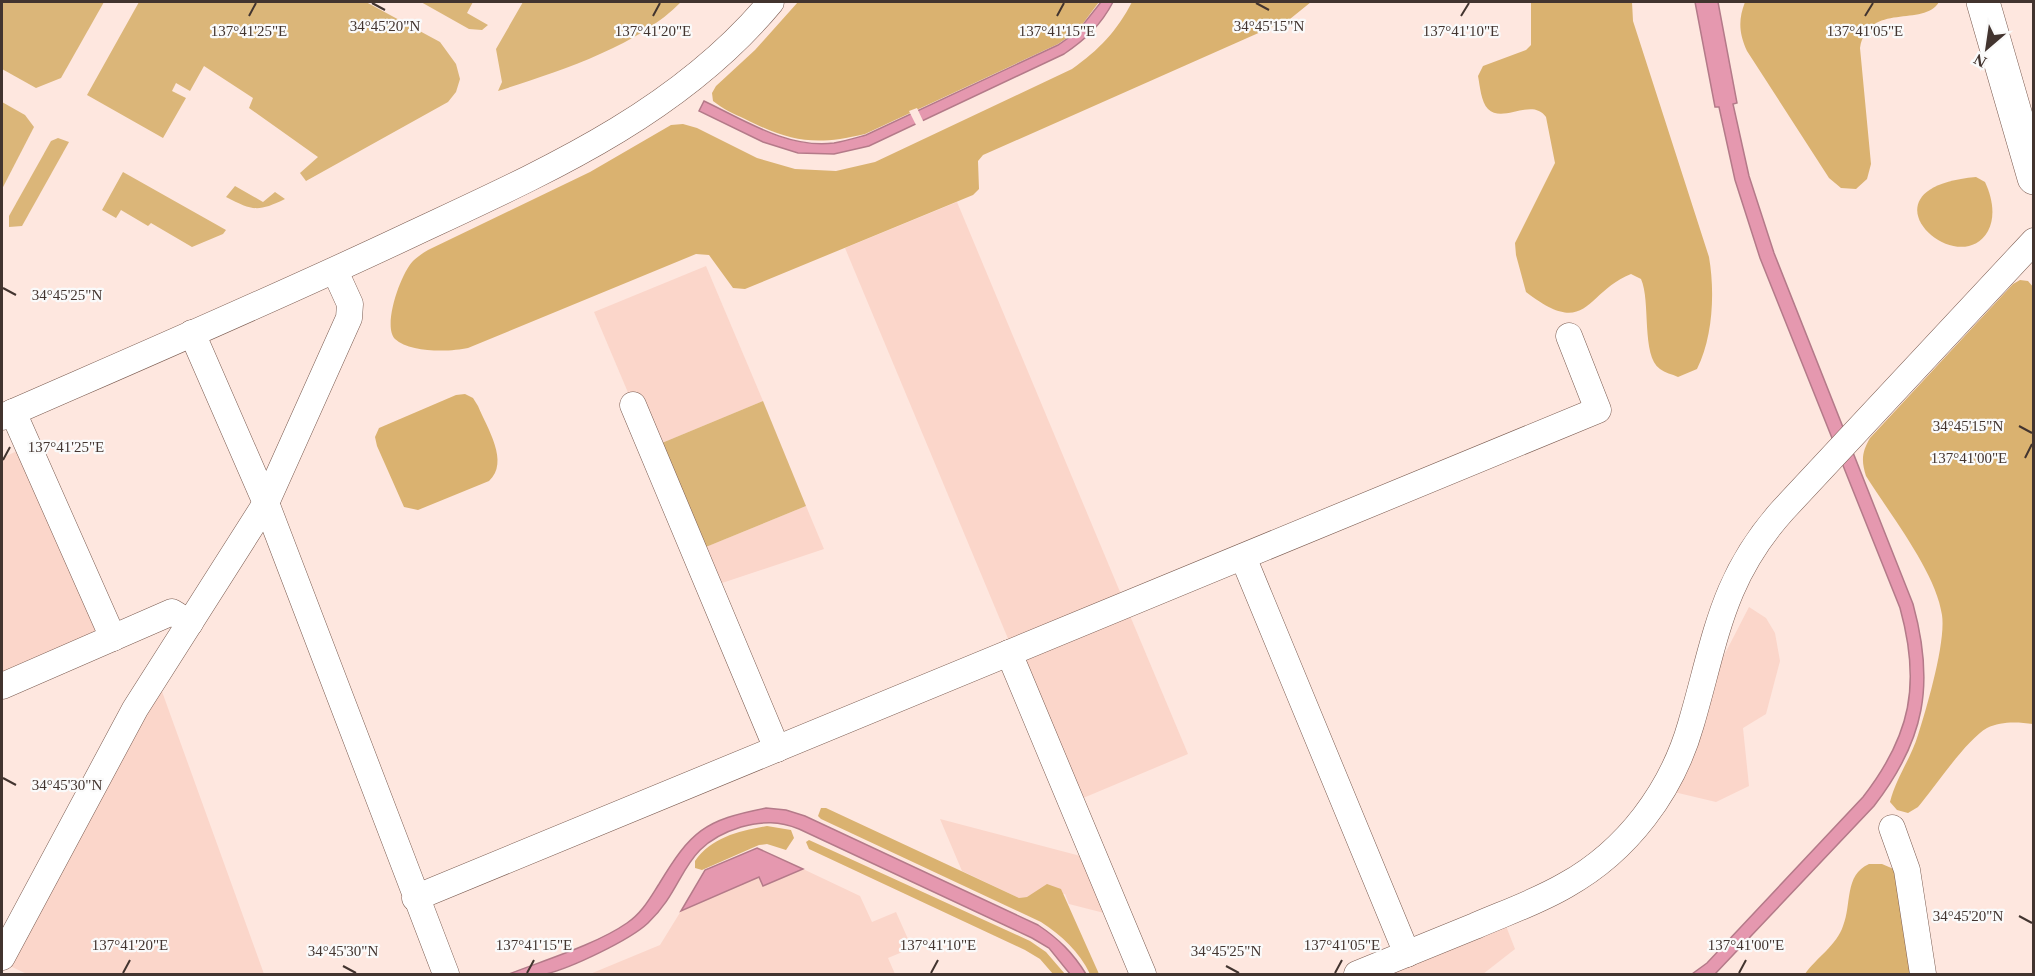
<svg xmlns="http://www.w3.org/2000/svg" width="2035" height="976" font-family="'Times New Roman',serif">
  <style>
    .built { fill: #fbd6ca }
    .green { fill: #dbb679 }
    .forest { fill: #dab270 }
    .water { fill: #e598af; stroke: #b47a89; stroke-width: 1.5 }
    .pier { fill: #fee7df }
    .lines { fill: none; stroke-linecap: round; stroke-linejoin: round }
    .minor-casing { stroke: #7a5b50; stroke-width: 27 }
    .major-casing { stroke: #7a5b50; stroke-width: 34 }
    .minor { stroke: #fff; stroke-width: 26 }
    .major { stroke: #fff; stroke-width: 33 }
    .ticks { fill: none; stroke: #42342f; stroke-width: 2 }
    .ticks-label { font-size: 15px; text-anchor: middle; fill: #42342f; stroke: #fafafa; stroke-width: 4.5; stroke-linejoin: round; paint-order: stroke }
  </style>
  <rect width="100%" height="100%" fill="#fee7df"/>
  <g class="built">
    <path d="M957,202L1123,599L1009,641L845,248Z"/>
    <path d="M706,266L763,401L657,445L632,402L594,312Z"/>
    <path d="M17,451L99,628L96,636L2,677V458Z"/>
    <path d="M806,506L824,549L716,585L701,549Z"/>
    <path d="M1749,607L1766,618L1775,633L1780,661L1766,714L1743,728L1749,786L1716,802L1674,792L1717,669Z"/>
    <path d="M1128,611L1188,754L1076,801L1016,658Z"/>
    <path d="M160,686L264,974H27L12,967L10,960Z"/>
    <path d="M940,819L1088,858L1112,915L1069,904L1065,894L1019,898L962,871Z"/>
    <path d="M803,869L860,896L872,922L896,912L912,948L888,958L895,974H590L660,945L681,911L759,877L764,886Z"/>
    <path d="M1506,926L1515,949L1483,974H1390Z"/>
  </g>
  <g class="green">
    <path d="M2,2H104L61,78L36,88L2,69Z"/>
    <path d="M139,2H366L440,42L456,64L460,79L456,92L448,102L306,181L300,173L318,157L249,108L253,98L204,66L190,91L176,83L172,91L186,98L163,138L87,95Z"/>
    <path d="M421,2H473L467,13L488,25L482,30L469,29Z"/>
    <path d="M523,2H681C637,47 557,72 498,91L502,82L496,49Z"/>
    <path d="M2,102L25,115L34,127L2,189Z"/>
    <path d="M58,138L69,142L22,226L9,227V216L51,141Z"/>
    <path d="M123,172L226,230L223,234L192,247L151,223L148,226L121,210L116,218L102,210Z"/>
    <path d="M235,186L263,202L275,192L285,199C258,212 253,211 226,197Z"/>
    <path d="M763,401L806,506L701,549L657,445Z"/>
  </g>
  <g class="forest">
    <path d="M798,2H1099L1078,30L1058,44L865,134C815,146 791,142 745,119C734,114 723,109 713,101L712,93L716,86L755,50Z"/>
    <path d="M1132,2H1311L1290,19L983,155L978,161L979,189L973,195L745,289L733,288L709,255L696,254L468,348C450,352 410,353 395,339C382,326 401,273 413,261C417,257 423,253 428,250L590,172L671,125L683,124L697,128L757,158L795,169L836,171L875,162L1072,69C1099,50 1117,31 1132,2Z"/>
    <path d="M1531,2H1632L1633,21L1709,257C1715,292 1713,337 1697,369L1678,377C1672,374 1665,373 1660,369C1641,356 1651,301 1641,279L1631,274C1585,292 1588,340 1526,292L1516,255L1515,243L1555,163L1546,117C1532,97 1503,124 1488,109C1481,102 1480,86 1478,76L1483,66L1526,50L1531,45Z"/>
    <path d="M1745,2H1939C1924,28 1868,1 1860,48L1871,164L1867,179L1856,189L1841,188L1829,178L1747,51C1739,33 1738,20 1745,2Z"/>
    <path d="M1976,177L1985,182C1992,197 1996,216 1988,231C1958,284 1852,188 1976,177Z"/>
    <path d="M2020,280L2028,281L2034,288L2033,724C2018,722 2001,721 1987,728C1966,740 1935,787 1918,807L1908,813L1897,810L1890,802C1896,778 1911,758 1918,735C1927,707 1946,642 1942,615C1936,572 1889,513 1866,476C1861,460 1862,452 1870,438L2013,284Z"/>
    <path d="M465,394L473,398L478,406C487,428 510,462 489,481L418,510L404,507L377,446L375,437L379,428L456,395Z"/>
    <path d="M821,808H826L1019,898L1027,897L1047,884L1061,889L1099,974H1090C1079,951 1062,936 1041,922L821,819L818,816Z"/>
    <path d="M767,826L791,830L794,838L786,850L767,844L759,845L702,870L695,868V861C712,837 739,831 767,826Z"/>
    <path d="M809,840L1030,941L1046,952L1065,974H1053L1040,959L1025,950L809,849L806,842Z"/>
    <path d="M1869,864H1882L1896,870L1916,974H1805C1816,958 1837,945 1843,926C1852,904 1844,875 1869,864Z"/>
  </g>
  <g class="water">
    <path d="M1101,2H1113C1101,25 1086,39 1064,54L869,146L834,154L798,153L763,142L699,111L704,101C744,120 788,149 834,143C845,141 855,138 866,135L1058,45L1078,31Z"/>
    <path d="M1695,2H1718L1737,103L1733,104L1749,176L1774,253L1913,604C1935,684 1925,740 1874,806L1715,974H1692L1707,963L1863,797C1911,735 1921,684 1900,608L1760,258L1735,180L1719,107H1715Z"/>
    <path d="M766,808L786,810L805,816L1038,925C1059,939 1073,953 1086,974H1070L1049,948L1032,938L799,829C779,821 763,821 741,827C679,846 688,885 648,923C630,940 571,968 546,974C535,976 521,975 509,974C545,960 597,944 627,923C642,913 650,898 659,884C691,831 704,820 766,808Z"/>
    <path d="M757,848L803,869L763,886L759,877L681,911L705,870Z"/>
  </g>
  <path class="pier" d="M917,108L924,123L917,127L909,111Z"/>
  <g class="lines">
    <g class="minor-casing">
      <g id="minor">
        <path d="M192,333L266,503L446,974"/>
        <path d="M633,405L777,749"/>
        <path d="M13,412L113,638"/>
        <path d="M2,417C139,357 277,298 412,234C542,173 677,115 771,2"/>
        <path d="M1243,557L1407,954"/>
        <path d="M1009,653L1143,974"/>
        <path d="M2,686L172,612L190,623"/>
        <path d="M1892,828L1907,870L1923,974"/>
        <path d="M415,898L1598,410L1569,336"/>
        <path d="M2,957L135,709L266,503L349,318L350,304L335,271"/>
        <path d="M1357,974C1396,958 1435,942 1475,926C1505,913 1537,902 1566,885C1627,851 1672,791 1691,724C1716,639 1721,579 1783,510L2034,241"/>
      </g>
    </g>
    <g class="major-casing">
      <path id="major" d="M1983,2L2034,178"/>
    </g>
    <use href="#minor" class="minor"/>
    <use href="#major" class="major"/>
  </g>
  <path class="ticks" d="M372,3L385,10M1256,3L1269,10M249,16L256,3M653,16L660,3M1057,16L1064,3M1461,16L1469,3M1865,16L1873,3M3,288L16,295M2019,426L2032,433M2025,458L2032,444M3,460L10,447M3,778L16,785M2019,916L2032,923M343,966L356,973M1226,966L1239,973M123,973L130,960M527,973L534,960M931,973L938,960M1335,973L1342,960M1739,973L1746,960"/>
  <g class="ticks-label">
    <text x="385" y="31">34°45'20"N</text>
    <text x="1269" y="31">34°45'15"N</text>
    <text x="249" y="36">137°41'25"E</text>
    <text x="653" y="36">137°41'20"E</text>
    <text x="1057" y="36">137°41'15"E</text>
    <text x="1461" y="36">137°41'10"E</text>
    <text x="1865" y="36">137°41'05"E</text>
    <text x="67" y="300">34°45'25"N</text>
    <text x="1968" y="431">34°45'15"N</text>
    <text x="66" y="452">137°41'25"E</text>
    <text x="1969" y="463">137°41'00"E</text>
    <text x="67" y="790">34°45'30"N</text>
    <text x="1968" y="921">34°45'20"N</text>
    <text x="130" y="950">137°41'20"E</text>
    <text x="534" y="950">137°41'15"E</text>
    <text x="938" y="950">137°41'10"E</text>
    <text x="1342" y="950">137°41'05"E</text>
    <text x="1746" y="950">137°41'00"E</text>
    <text x="343" y="956">34°45'30"N</text>
    <text x="1226" y="956">34°45'25"N</text>
  </g>
  <rect width="2035" height="976" fill="none" stroke="#42342f" stroke-width="6"/>
  <g transform="translate(1987 48) rotate(209)" stroke="#fafafa" stroke-width="4.5" paint-order="stroke">
  <path d="M0-4.5L10 22L0 15L-10 22Z" fill="#42342f"/>
  <text y="-9" font-size="16" font-weight="bold" text-anchor="middle" fill="#42342f">N</text>
  </g>
</svg>
